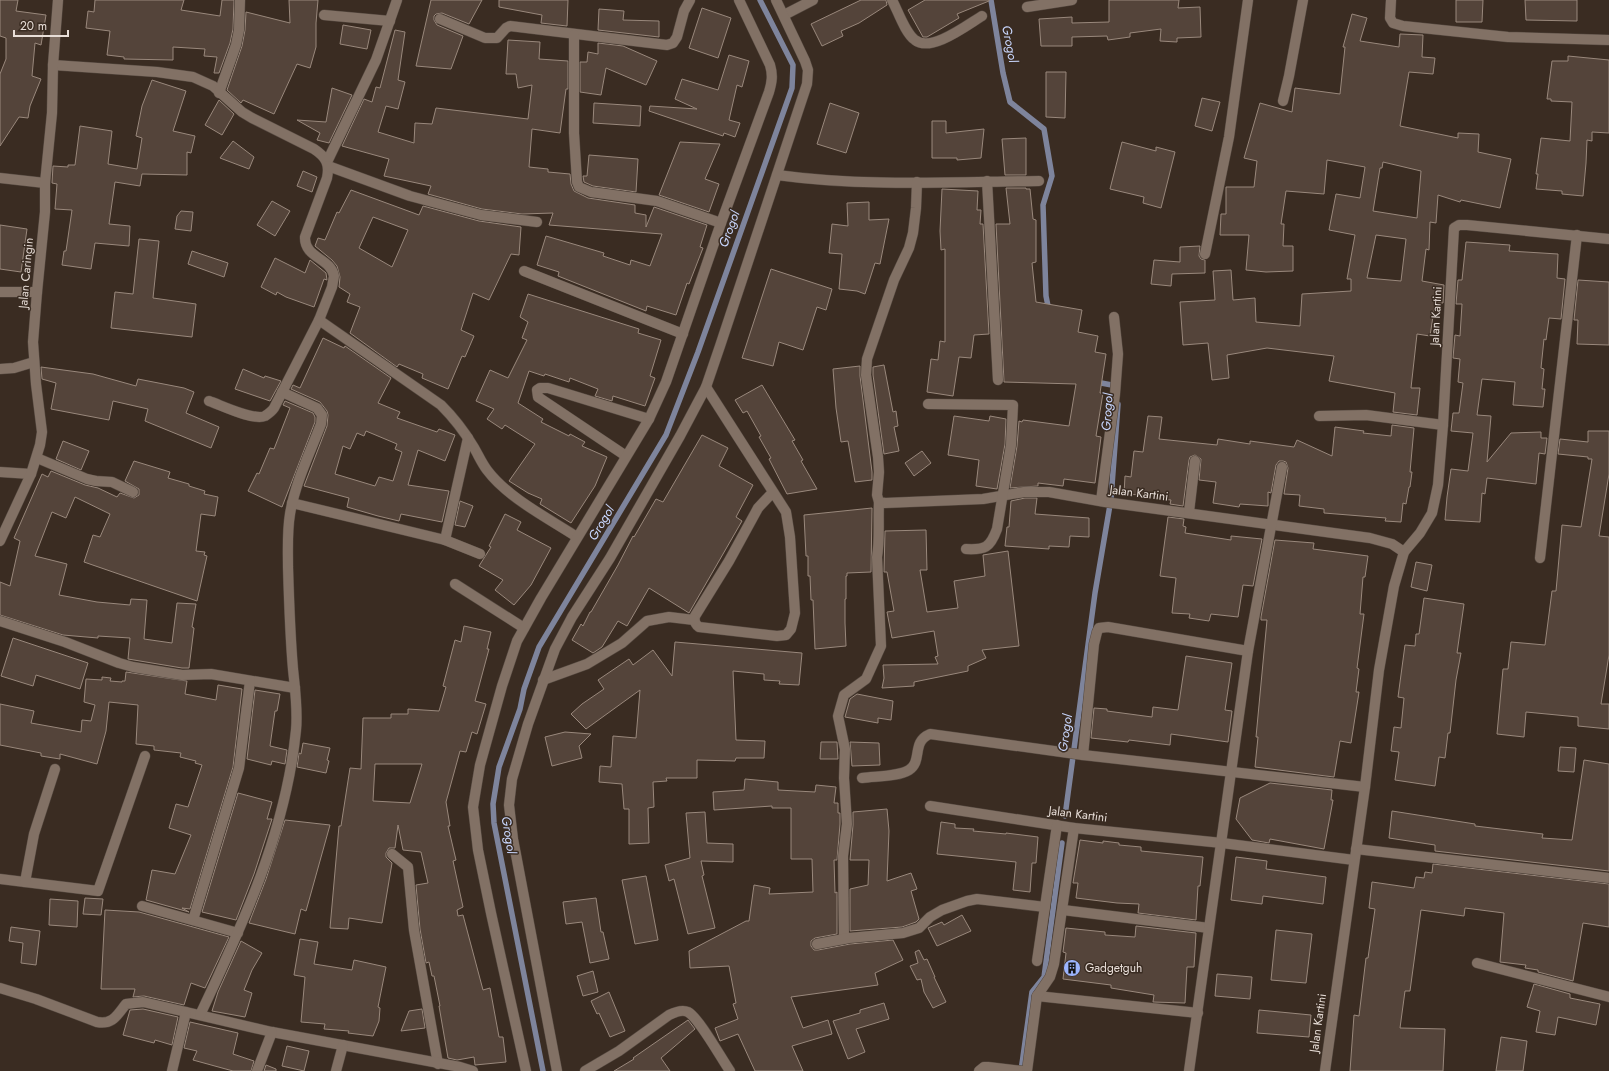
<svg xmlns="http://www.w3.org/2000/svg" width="1609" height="1071" font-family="Jost,sans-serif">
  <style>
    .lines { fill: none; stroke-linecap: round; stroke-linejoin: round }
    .stream { stroke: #7e849c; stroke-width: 5.5 }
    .building { fill: #54443a; stroke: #99887c; fill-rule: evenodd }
    .minor-casing { stroke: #554940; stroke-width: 11 }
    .minor { stroke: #827165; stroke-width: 10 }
    .labels { text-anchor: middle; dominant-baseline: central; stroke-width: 3; stroke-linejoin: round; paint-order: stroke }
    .street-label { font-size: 12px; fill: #e8ded8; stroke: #3a2c22 }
    .poi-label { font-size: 12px; fill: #e8ded8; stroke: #3a2c22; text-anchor: start }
    .water-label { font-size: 13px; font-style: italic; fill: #c9d7fe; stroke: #3a2c22 }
  </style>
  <rect width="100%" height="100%" fill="#3a2c22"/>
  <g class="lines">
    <g class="stream">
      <path d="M991,0L1003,73L1010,102L1044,129L1052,176L1043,205L1046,296L1049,311"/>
      <path d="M1096,382L1117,386"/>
      <path d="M1065,816L1095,593L1111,499L1118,404"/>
      <path d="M543,1071L494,823L493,804L499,767L520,709L524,689L539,647L666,435L698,352L792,88L793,65L760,0"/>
      <path d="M1021,1071L1032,992L1044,977L1062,843"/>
    </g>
  </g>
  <g class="building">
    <path d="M0,0H18L16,11L46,15L41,45L35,43L32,76L41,79L30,106L28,118L19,117L0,146V74L6,59V38L0,36Z"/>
    <path d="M95,0H184L181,10L220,16L222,0H234L233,29L230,43L219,73H214L217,57L204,56L205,49L173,47V60L124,59V57L107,55L110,31L86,28L88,11L94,12Z"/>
    <path d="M289,0H318L316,23V47L310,68L297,64L274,114L243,100L241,103L227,90L242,46L245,30L246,12L290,23Z"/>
    <path d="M431,0H482L469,24L442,13L436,14L434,16V20L437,25L463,36L451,69L416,66Z"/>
    <path d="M499,0H568L567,26L541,23L542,15L499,7Z"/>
    <path d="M861,0H886L887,5L859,23L841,31L843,36L822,46L811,24Z"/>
    <path d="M925,0H989V1L957,14L959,18L927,37H923L908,10Z"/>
    <path d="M1109,0H1179L1178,8L1200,7L1201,37L1177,38V42L1160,41L1161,29L1130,33V37L1108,40L1107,36L1072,37V46H1041L1039,19L1072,17V23L1109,22Z"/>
    <path d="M1456,0H1483L1482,22H1456Z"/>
    <path d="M1525,0H1577V21L1526,20Z"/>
    <path d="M702,8L731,18L718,58L689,48Z"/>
    <path d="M599,9L624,11L623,20L659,21V37L598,30Z"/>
    <path d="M1352,14L1367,18L1360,41L1399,47L1400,34L1423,35L1422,57L1435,58L1433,74L1409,72L1400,126L1458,138V133L1479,134L1478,152L1511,159L1500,208L1461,200L1460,202L1438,195L1436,223L1430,222L1429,250L1426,249L1422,281L1444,285L1443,303H1435L1430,336L1417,334L1411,388H1420L1417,415L1393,412L1395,393L1329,381L1334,356L1267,348L1227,355L1229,378L1212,380L1208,343L1183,345L1180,302L1215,300L1213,271L1231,270L1233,300L1255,298L1256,322L1300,326L1302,294L1351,291V279H1347L1355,235L1329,230L1336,194L1360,198L1365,167L1327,160L1324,194L1286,191L1281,224H1284L1283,246H1293V271L1266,272L1246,270L1249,235H1220L1221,214H1226V187H1254L1257,161L1244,158L1260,103L1292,112L1295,88L1340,94L1345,47H1343ZM1383,162L1421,171L1417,218L1373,211L1380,168H1382ZM1376,235L1406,239L1401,281L1367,278Z"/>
    <path d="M343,25L371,30L367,49L340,44Z"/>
    <path d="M395,30L405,32L398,80L405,82L398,109L386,106L378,132L414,143L415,123L432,124L436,108L528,119L532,85L518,88L516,74H506L508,40L540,42L539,59L568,61V89H566L560,133L532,129L529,167L548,169V172L570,174L571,184L574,191L588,198L635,205V213L646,215V227L654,207L707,225L700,247L703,248L689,284L687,283L676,315L647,306L646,311L558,276L559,272L537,265L546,236L604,253L603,256L630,265L631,260L650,266L662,234L549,225L553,213L522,214L482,209L428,194L431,186L384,176L389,159L342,146L364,99L372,102L376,87L380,88Z"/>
    <path d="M598,43L623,46L657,61L646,85L606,68L601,95L580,92V62H587L588,52L598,54Z"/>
    <path d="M729,55L749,61L742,87L737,85L729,120L740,123L735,137L724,133L723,136L649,111L650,106L697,109L675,99L682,79L718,90Z"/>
    <path d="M1568,56L1609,60V133L1592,132V141L1587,140L1586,163L1583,196L1562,194V191L1536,189L1538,174H1536L1541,138L1570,141L1572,102L1551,101V99H1547L1552,61H1568Z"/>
    <path d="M1046,72H1066L1065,118L1046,117Z"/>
    <path d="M152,80L186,91L173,131L195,136L191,153L187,152V175L142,174L140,186L115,182L109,224L130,226L129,246L95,243L91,269L62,265L64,251H66L72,210L55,209L57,184L52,183L53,166L68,167V165H75L80,126L112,131L108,164L137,169L142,138L136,136L142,106Z"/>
    <path d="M332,88L352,95L329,143L317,140L320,133L297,120L326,122Z"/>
    <path d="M1202,98L1220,102L1212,131L1195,126Z"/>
    <path d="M219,100L234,114L222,135L205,125Z"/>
    <path d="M594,103L641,106L640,126L593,123Z"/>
    <path d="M830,103L859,113L846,153L817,144Z"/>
    <path d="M932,121H946V133L984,129L981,158L957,160V158H932Z"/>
    <path d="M1026,138V175H1005L1002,139Z"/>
    <path d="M233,141L254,157L249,169L220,158Z"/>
    <path d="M680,142L720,144L705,179L719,184L709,212L659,195Z"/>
    <path d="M1122,142L1156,151V147L1175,152L1161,208L1143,203L1144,197L1110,189Z"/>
    <path d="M589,155L638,159L636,192L593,186L584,182L583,176H587Z"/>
    <path d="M303,171L317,177L312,192L297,186Z"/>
    <path d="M1006,188H1026V189H1030L1033,219L1036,220V262L1032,263L1036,302L1082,310L1078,332L1098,336L1095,352L1106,354L1100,393H1103L1096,436L1101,437L1095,483L1064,479L1063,486L1038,483V486L1010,488L1017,446L1019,421L1022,422L1023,420L1069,426L1076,384L1004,382L996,224H1010Z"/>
    <path d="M942,189L978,191L977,210H981L980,224H983L989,334L974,335L971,358L959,357L953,396L927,392L931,359L938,360L940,341L945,342V249L941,250L940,231Z"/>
    <path d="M351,190L419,215L423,206L479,221L521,227L519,255L511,254L489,300L473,293L461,330L474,336L465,357L462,356L448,389L422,378L423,374L399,364L397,367L350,333L360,307L347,302L350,294L339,287L340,277L337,266L332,260L315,246L318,238L325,240L337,212L339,213ZM373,217L408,230L392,267L359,248Z"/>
    <path d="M272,201L290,211L275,236L257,225Z"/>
    <path d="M869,202V220L889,219L880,264L875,263L865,294L857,291L839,289L842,254L829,253L832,224L848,226L847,203Z"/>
    <path d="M181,211L193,212L191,231L175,229L177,216Z"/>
    <path d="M0,225L27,229L21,272L0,269Z"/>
    <path d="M139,239L159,241L153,298L196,304L192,337L111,328L115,292L133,294Z"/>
    <path d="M1466,242L1510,245L1509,251L1558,254L1557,278L1565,279L1561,319L1549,318L1546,340L1544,339L1541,368L1544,369L1542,389H1545L1543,407L1513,405L1515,382L1482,379L1477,415L1491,416L1487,462L1511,433L1541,432V438H1547L1545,454L1539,453L1536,484L1487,478L1485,494L1482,493L1480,522L1445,520L1447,497L1451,469L1468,471L1473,433L1451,431L1453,413H1459L1463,383L1458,382L1460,359L1453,358L1455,335L1460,336L1462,304H1456L1458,280H1462Z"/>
    <path d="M1200,246L1199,256L1201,259L1205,260V273L1172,274L1171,286L1151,284L1154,260L1180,262V247Z"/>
    <path d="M192,251L228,263L224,277L188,264Z"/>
    <path d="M275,258L305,273L310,260L326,273L327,280L324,279L314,307L286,297L277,292L276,295L261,287Z"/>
    <path d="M771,269L832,289L826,310L817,307L803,350L779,342L773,366L742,358Z"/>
    <path d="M1578,280L1609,282V345L1577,344L1578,320H1574Z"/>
    <path d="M528,294L639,329L638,333L661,340L650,376L655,378L645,406L613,396L612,401L595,396L598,389L570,378L569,382L545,374L544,376L529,371L518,403L543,419L541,422L569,436L570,434L585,442L582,446L607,457L595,486L571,523L540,504L542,499L528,493L509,481L535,444L505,425L502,429L487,419L494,409L476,401L490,370L508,378L527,340L522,338L528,322L520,317Z"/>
    <path d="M323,338L344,348L345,346L391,378L378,403L400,412L397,418L437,432L439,429L455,435L445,461L418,450L408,485L449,491L442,522L401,514L399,521L378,516L347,507L349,498L304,486L327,426L328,415L327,411L320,402L291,389L293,385L300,388ZM366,431L397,444L395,449L402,452L393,481L379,477L375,486L335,474L343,446L350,449L357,433L364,436Z"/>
    <path d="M884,365L893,412L896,411L898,426L894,427L899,451L884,454L873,375V367Z"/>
    <path d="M860,366V376L872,472V480L855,482L848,441L841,442L836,408L833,369Z"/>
    <path d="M41,367L93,374L136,386L138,379L184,388L194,392L186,413L219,427L211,448L145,421L148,409L113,401L109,420L51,409L56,383L42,379Z"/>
    <path d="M243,369L264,378L265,376L281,381L270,401L235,389Z"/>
    <path d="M762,385L795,440L792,441L803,460L801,461L817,489L787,494L769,459L771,458L759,437L761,436L747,411L743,413L735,400Z"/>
    <path d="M285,401L313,413L315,417V422L282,507L248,491L257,473L259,474L270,448L274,449L290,408L283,405Z"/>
    <path d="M954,416L989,421L990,416L1006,419L1005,444L997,489L976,486L979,460L948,455Z"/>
    <path d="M1148,416L1162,417L1159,439L1217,445L1218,439L1250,444V441L1294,447L1297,440L1332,456L1335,427L1364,431L1363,433L1391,436L1392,425L1414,428L1410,472H1412L1410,487H1409L1406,504L1403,503L1401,522L1385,521L1386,518L1324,513V509L1299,506L1300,495L1284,494L1288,468L1286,462L1283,461H1279L1276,465L1271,493L1268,492V506L1240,504L1239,507L1213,503L1216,482L1199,480L1201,459L1195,455L1190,457L1189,460L1183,506L1170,504L1171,500L1160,499V496L1124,494L1125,476L1131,477L1134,451L1143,452Z"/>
    <path d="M1588,431H1609V474L1599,536L1609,537V655L1601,704H1609V729L1578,726V717L1526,712L1524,737L1497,734L1503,669H1508L1511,642L1545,645L1552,591H1556L1562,525L1581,527L1592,459H1588V457L1558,454L1560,439L1588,442Z"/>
    <path d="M702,435L728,448L719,466L753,485L736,517L742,521L689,613L649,588L627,626L618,621L602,647L593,653L572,640L581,624L583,626L590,612H591L618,565L633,536L634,537L656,499L663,502Z"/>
    <path d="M63,441L89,451L81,470L56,459Z"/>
    <path d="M922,451L931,463L914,476L905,463Z"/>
    <path d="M134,461L170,472L168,478L189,484V486L205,491L204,494L218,497L215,516L201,514L196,551L205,552L204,555L207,556L197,601L84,562L93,535L100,537L110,514L75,497L66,518L52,512L35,556L67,564L59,595L97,602L130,605L131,599L147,600L144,639L172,643L177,603L196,604L192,627L194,628L189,668H182L128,659L130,638L98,636V638L63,635L0,615V582L10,586L20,541L14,538L42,474L48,477L51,471L85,485L98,488L117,497L120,493L134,498L139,495V489L125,481Z"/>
    <path d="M1025,498H1037L1035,514L1089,518V537L1070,536L1069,547L1049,546V549L1005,546L1007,527H1009L1011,501Z"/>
    <path d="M460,501L473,506L465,527L455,525Z"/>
    <path d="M872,508L871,572L847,573V576H846V599H845V623L846,646L815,649L813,600H811L810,576H808V556H806L804,515Z"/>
    <path d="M505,514L521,522L517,530L551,548L531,585L514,605L495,590L503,580L479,566L491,547L489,546Z"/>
    <path d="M1168,517L1184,519L1183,526L1186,527L1185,533L1231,540V536L1262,539L1253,586L1243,585L1238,617L1211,614L1209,621L1189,618L1190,614L1172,613L1176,578L1160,576Z"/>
    <path d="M926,530L927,570H920L927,612L958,608L954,581L985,576L983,555L1008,551L1019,646L982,650L986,658L968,666V671L914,682V686L882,688L884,678L883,665L938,664L935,657L938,656L934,631L892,638L887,612L894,611L887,572H884L885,531Z"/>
    <path d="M1275,540L1314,543L1313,549L1368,556L1365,577H1363L1360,614H1364L1357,668L1359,669L1356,692H1359L1351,743L1340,741L1334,777L1255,767L1258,737H1256L1267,620H1261V617Z"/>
    <path d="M1416,562L1432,565L1427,591L1411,587Z"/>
    <path d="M1424,598L1464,604L1457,653H1461L1456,680L1450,733H1448L1445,758L1439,757L1435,786L1395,780L1399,752L1391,751L1394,727L1401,728L1404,698L1398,697L1405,645L1415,646L1416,634H1419Z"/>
    <path d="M464,626L491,632L487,649H489L475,701L486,704L477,734L472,732L466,752L460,751L446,802L450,826H448L456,860L453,861L463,907L457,910L458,916L463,915L483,990L490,988L499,1037H503L506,1062L475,1065L474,1057L457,1060L448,1058L439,1006H440L434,976H432L429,962L426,963L420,929L416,885L428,883L421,852L403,850L398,825L395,848H389L386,853V857L392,863L382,923L349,918L348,929L330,928L339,826H341L350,768L361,769L363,718H391V714H408V709L439,711L446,687L443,686L455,640L461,642ZM375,764H422L410,803L373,801Z"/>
    <path d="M13,638L88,663L80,689L36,675L33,686L1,676Z"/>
    <path d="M675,642L802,653L799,685L779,684L780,681L764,680V674L733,671L736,740L765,741L764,758H736L735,761L697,760V778H666L667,781L653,782L654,807L648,808L649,843L629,844V809H624L622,784L599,782L600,766L611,767L613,736L636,738L640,690L586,729L571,714L582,704L604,689L598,680L629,659L633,665L653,650L672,676Z"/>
    <path d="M1186,656L1232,663L1225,710L1232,711L1228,742L1171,734L1170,745L1129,740L1128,742L1091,738L1094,708L1107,709V711L1152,717L1153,707L1178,710Z"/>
    <path d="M126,672L187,681L185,694L216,700L218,685L242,689L233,767L190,909L182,908L189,912L146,900L152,870L175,874L191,835L169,828L176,804L188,807L202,765L195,763L196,761L180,757L181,753L154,750V746L136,744L138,705L109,702L106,731L97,764L60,754V759L41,756V753L0,745V704L34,711L31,723L81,732L82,720L91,721L95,705L84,702L86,679L102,680V677L111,678L110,681L122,682V681H125Z"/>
    <path d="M255,690L280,694L277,711H275L270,746L287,750L285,764L272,761L271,765L247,759Z"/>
    <path d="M857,694L893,701L891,720L878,718V723L845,717L850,699Z"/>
    <path d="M565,732L591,734L579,746L582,758L552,766L545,737Z"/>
    <path d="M821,742H837L838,759H820Z"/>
    <path d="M850,742L879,743L880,765L852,766Z"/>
    <path d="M303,743L330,748L327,760L329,761L326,773L297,767L299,753L301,754Z"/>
    <path d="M1560,747L1576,748L1574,772L1558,771Z"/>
    <path d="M1584,760L1609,764V871L1435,851V845L1389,838L1392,811L1475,824V826L1543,834L1542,838L1572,840Z"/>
    <path d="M745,779L778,782V790L815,792L816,785L836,787L834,803H838V813H840V824L837,860H834L835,893L837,892V934L815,938L811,941V946L814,950H818L850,944L893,940L903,960L875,973L878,985L791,997L803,1028L828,1020L832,1034L792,1046L803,1071H755L738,1034L720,1041L715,1028L738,1019L733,1004L736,1003L729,966L690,968L689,951L746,921H749L754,885L770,888L769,894L813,892L812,859H791V808H772V806L714,810L713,792L744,790Z"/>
    <path d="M1270,783L1332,790L1331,800H1333L1324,849L1270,839L1269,843L1252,840L1236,819L1240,798Z"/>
    <path d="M238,793L272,802L267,819H272L254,874L236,920L202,912Z"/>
    <path d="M887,809L889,831L887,881L911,873L917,889L911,891L919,919L916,922L902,927L850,931V889L868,885L869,860H850L853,825V812Z"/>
    <path d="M705,812L707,843L733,844V862L701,861L704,875L702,876L715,928L688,934L674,879L669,881L665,865L690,858L686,813Z"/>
    <path d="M285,820L330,825L306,911L301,909L295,934L249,923L266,879Z"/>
    <path d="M941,822L955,824V828L974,829L973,831L1006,834V833L1038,837L1036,863H1032L1030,892L1013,890L1016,862L937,854Z"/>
    <path d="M1080,840L1103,843V841L1119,843V845L1141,847V851L1203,857L1200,886H1198L1196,920L1138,913L1139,904L1117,903L1076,898L1078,883H1073Z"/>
    <path d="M1236,857L1267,861L1266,869L1326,877L1323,904L1263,896L1262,904L1231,900Z"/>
    <path d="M1433,864L1609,884V927L1583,923L1573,981L1538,972V970L1525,968L1526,965L1500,962L1504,913L1465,908L1464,916L1421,910L1410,991H1405L1400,1028L1445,1029L1443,1071H1350L1354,1015L1359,1016L1366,958H1368L1375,909L1369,908L1372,882L1414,888L1416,877L1424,878L1425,872L1432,873Z"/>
    <path d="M646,876L658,940L635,944L622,880Z"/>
    <path d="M85,898L103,899L101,915L83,914Z"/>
    <path d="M596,898L601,932H603L609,959L590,963L582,922L566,924L563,902Z"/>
    <path d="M50,899L78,901L77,927L49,925Z"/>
    <path d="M105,910L139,912L229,937L205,988L191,983L184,1005L144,996L133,997L135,989H101Z"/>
    <path d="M962,915L971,931L937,946L928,928L942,922L944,925Z"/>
    <path d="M1136,926L1196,933L1194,967H1187L1185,1003L1153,1002L1154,995L1111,988V985L1063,979L1066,953L1063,952L1066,928L1105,932V935L1135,937Z"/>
    <path d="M11,927L40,931L36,965L21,963L23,943L9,941Z"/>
    <path d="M1276,930L1312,934L1306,983L1271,980Z"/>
    <path d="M300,939L318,942L314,964L352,970L354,960L386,967L378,1007L380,1008L379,1021L373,1036L348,1033L349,1031L324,1029L325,1024L301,1022L305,977L294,975Z"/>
    <path d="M241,941L262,953L252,970L244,990L252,993L245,1017L212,1011L218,992Z"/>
    <path d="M919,950L924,960L927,959L935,977H934L946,1002L933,1008L924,992L921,979L917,980L910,966L918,963L915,952Z"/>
    <path d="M593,971L598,992L583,996L577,976Z"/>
    <path d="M1217,974L1252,977L1250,999L1215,996Z"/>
    <path d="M1534,984L1570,994V998L1600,1004L1596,1025L1558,1017L1555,1035L1536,1032L1540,1011L1527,1007Z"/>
    <path d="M609,992L625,1031L610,1037L599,1013L597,1014L591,1001Z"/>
    <path d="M884,1003L889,1019L856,1029L865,1052L848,1059L833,1021L860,1013V1010Z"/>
    <path d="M143,1009L178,1017L172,1045L155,1040L154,1043L123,1035L130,1010Z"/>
    <path d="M422,1009L425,1028L401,1031L409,1011Z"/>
    <path d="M1259,1010L1311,1015L1309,1037L1257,1033Z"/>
    <path d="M688,1020L695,1029L661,1058L670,1071H614L634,1059L633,1058Z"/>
    <path d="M190,1022L238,1033L233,1054L254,1061L251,1071H233L193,1060L197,1051L184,1048Z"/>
    <path d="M1501,1037L1527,1041L1523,1071H1496Z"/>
    <path d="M287,1046L309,1051L304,1071L282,1066Z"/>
    <path d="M266,1065L276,1069V1071H264Z"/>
  </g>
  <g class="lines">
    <g class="minor-casing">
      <g id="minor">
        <path d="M892,0C898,11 905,33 915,40C931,53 967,25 982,16"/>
        <path d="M1391,0L1390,18L1393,23L1403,26L1508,37L1609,40"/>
        <path d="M1027,7L1072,0"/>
        <path d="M324,15L390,21"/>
        <path d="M784,15L813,0"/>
        <path d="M440,19L485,38H497L506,28L510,26L667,45L673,43L677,37L684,11L690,0"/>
        <path d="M574,35V133L577,182L579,187L591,192L657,201L721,223"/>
        <path d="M53,65L157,72L193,77L213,86L242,112L252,118L314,149C326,157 330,164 327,178L305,237C304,258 331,258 334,276L332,287L319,320L274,408C272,411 268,414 265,416C253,421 221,405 209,401"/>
        <path d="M219,93L236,45L239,30L240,0"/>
        <path d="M1283,101L1289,76L1303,0"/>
        <path d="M327,162L376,60L397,0"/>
        <path d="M328,166L410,196L481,215L537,222"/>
        <path d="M777,175C864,187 952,182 1039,181"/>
        <path d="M0,178L45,183"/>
        <path d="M987,181L998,380"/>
        <path d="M917,182L916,208L913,233L909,248L894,280L867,359L866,375L878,457L879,472L877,495L879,502L885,503L983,499L1024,492H1049L1105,502L1370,538L1392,544L1404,552"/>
        <path d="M1205,254L1229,137L1248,0"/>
        <path d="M524,271L683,334"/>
        <path d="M0,292H37"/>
        <path d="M319,320L441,405C453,417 464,431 473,446C478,454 481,462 487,470C508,498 548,518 577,537"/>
        <path d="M0,369L14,368L34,362"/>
        <path d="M706,387L786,512L790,537L795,613L791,629L786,635L777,636L699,627C695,624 694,621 695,616L729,561L758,508L773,492"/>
        <path d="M928,404L1013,405L1011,445L997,529C990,548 985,550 966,549"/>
        <path d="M1319,416L1366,415L1443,425"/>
        <path d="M626,456L538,397L537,390L540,388H548L649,419"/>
        <path d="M37,458L87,479L96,481L112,482L133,492"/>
        <path d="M0,472L31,474"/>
        <path d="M1101,501L1115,394L1118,354L1114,317"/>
        <path d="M292,503L445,540L480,554"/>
        <path d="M1189,512L1195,461"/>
        <path d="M445,540L468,438"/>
        <path d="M0,541L31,474L40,445L42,432L36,384L33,342L37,292L45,212V183L52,113L53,65L58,0"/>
        <path d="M1540,558L1577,235"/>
        <path d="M455,584L524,628"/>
        <path d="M0,621L65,642L119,663L133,667L182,675L211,674L295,688"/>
        <path d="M543,680L587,664L622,643L647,621L669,617L694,620"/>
        <path d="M1083,755L1094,644L1097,632L1099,628L1108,627L1248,651"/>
        <path d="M862,778C875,776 898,777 909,770C923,761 911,742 930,734L1083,755L1365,787"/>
        <path d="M930,806L1074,828L1222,843L1354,860"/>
        <path d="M1356,849L1609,878"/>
        <path d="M392,854L408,867L414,930L438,1064"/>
        <path d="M0,879L98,891L145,756"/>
        <path d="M25,882L34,834L55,769"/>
        <path d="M142,906L238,933"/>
        <path d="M1063,910L1209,928"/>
        <path d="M193,920L239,768L250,681"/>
        <path d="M844,939L843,856L847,824L844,778L845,749L838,716L844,695L866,679L881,646L877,557C880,539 878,521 879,502"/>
        <path d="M817,944L849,938L903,933L919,928L930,917L942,910L967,901L977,899L1045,907"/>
        <path d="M1037,961L1057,825"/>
        <path d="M1477,963L1609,997"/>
        <path d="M0,988L36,999L97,1022C113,1025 117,1015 126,1004L143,1002L272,1032L460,1067L473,1071"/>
        <path d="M1037,996L1198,1013"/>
        <path d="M200,1015C243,924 286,832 296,730C298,710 295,689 293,669C290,635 289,601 288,567C288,550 287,532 290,514C295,483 310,453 321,424L322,415L317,408L282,392"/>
        <path d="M172,1071L186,1012"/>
        <path d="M257,1071L272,1032"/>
        <path d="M336,1071L343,1045"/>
        <path d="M526,1071L491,913L478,850L473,807L480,765L502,686L517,641L541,598L649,419L666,382L721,223L769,92C772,82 773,75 770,65L739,0"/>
        <path d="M557,1071L513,839L509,805L512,779L528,724L555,649L572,617L610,558L680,436L706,387L720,346L807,84L808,70L805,61L776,0"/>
        <path d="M585,1071L619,1051L669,1015C675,1012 682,1009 688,1012C699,1018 721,1058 730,1071"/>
        <path d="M979,1071L984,1067H988L1022,1071"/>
        <path d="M1027,1071L1037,996L1050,977L1054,964L1074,828"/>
        <path d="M1189,1071L1248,651L1282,467"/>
        <path d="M1325,1071L1365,787L1379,670L1394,586L1404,552L1420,533L1432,513L1438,485L1443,425L1454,228L1459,225H1467L1609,239"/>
      </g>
    </g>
    <use href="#minor" class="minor"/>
  </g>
  <defs>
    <g id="building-disc" transform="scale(0.9)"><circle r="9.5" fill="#9cb4fd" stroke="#3a2c22"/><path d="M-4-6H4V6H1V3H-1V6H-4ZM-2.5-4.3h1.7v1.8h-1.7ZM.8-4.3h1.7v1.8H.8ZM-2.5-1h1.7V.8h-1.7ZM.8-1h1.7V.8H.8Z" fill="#111"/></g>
  </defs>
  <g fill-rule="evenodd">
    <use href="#building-disc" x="1072" y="968"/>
  </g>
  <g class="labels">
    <g class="street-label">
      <text transform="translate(26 273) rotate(-85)">Jalan Caringin</text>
      <text transform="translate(1436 316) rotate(-87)">Jalan Kartini</text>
      <text transform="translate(1139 493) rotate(7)">Jalan Kartini</text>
      <text transform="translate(1078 814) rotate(7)">Jalan Kartini</text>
      <text transform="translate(1318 1023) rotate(-82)">Jalan Kartini</text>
    </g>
    <g class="poi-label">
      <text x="1085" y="968">Gadgetguh</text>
    </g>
    <g class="water-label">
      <text transform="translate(1010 44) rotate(79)">Grogol</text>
      <text transform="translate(729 229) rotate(-70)">Grogol</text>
      <text transform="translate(1107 412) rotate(-86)">Grogol</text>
      <text transform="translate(601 523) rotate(-59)">Grogol</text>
      <text transform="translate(1065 733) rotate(-82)">Grogol</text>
      <text transform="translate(509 835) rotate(81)">Grogol</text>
    </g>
  </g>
  <path d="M14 30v6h54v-6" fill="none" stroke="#e8ded8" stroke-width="2"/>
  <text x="20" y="30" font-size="12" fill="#e8ded8" stroke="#3a2c22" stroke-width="3" paint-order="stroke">20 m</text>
</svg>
